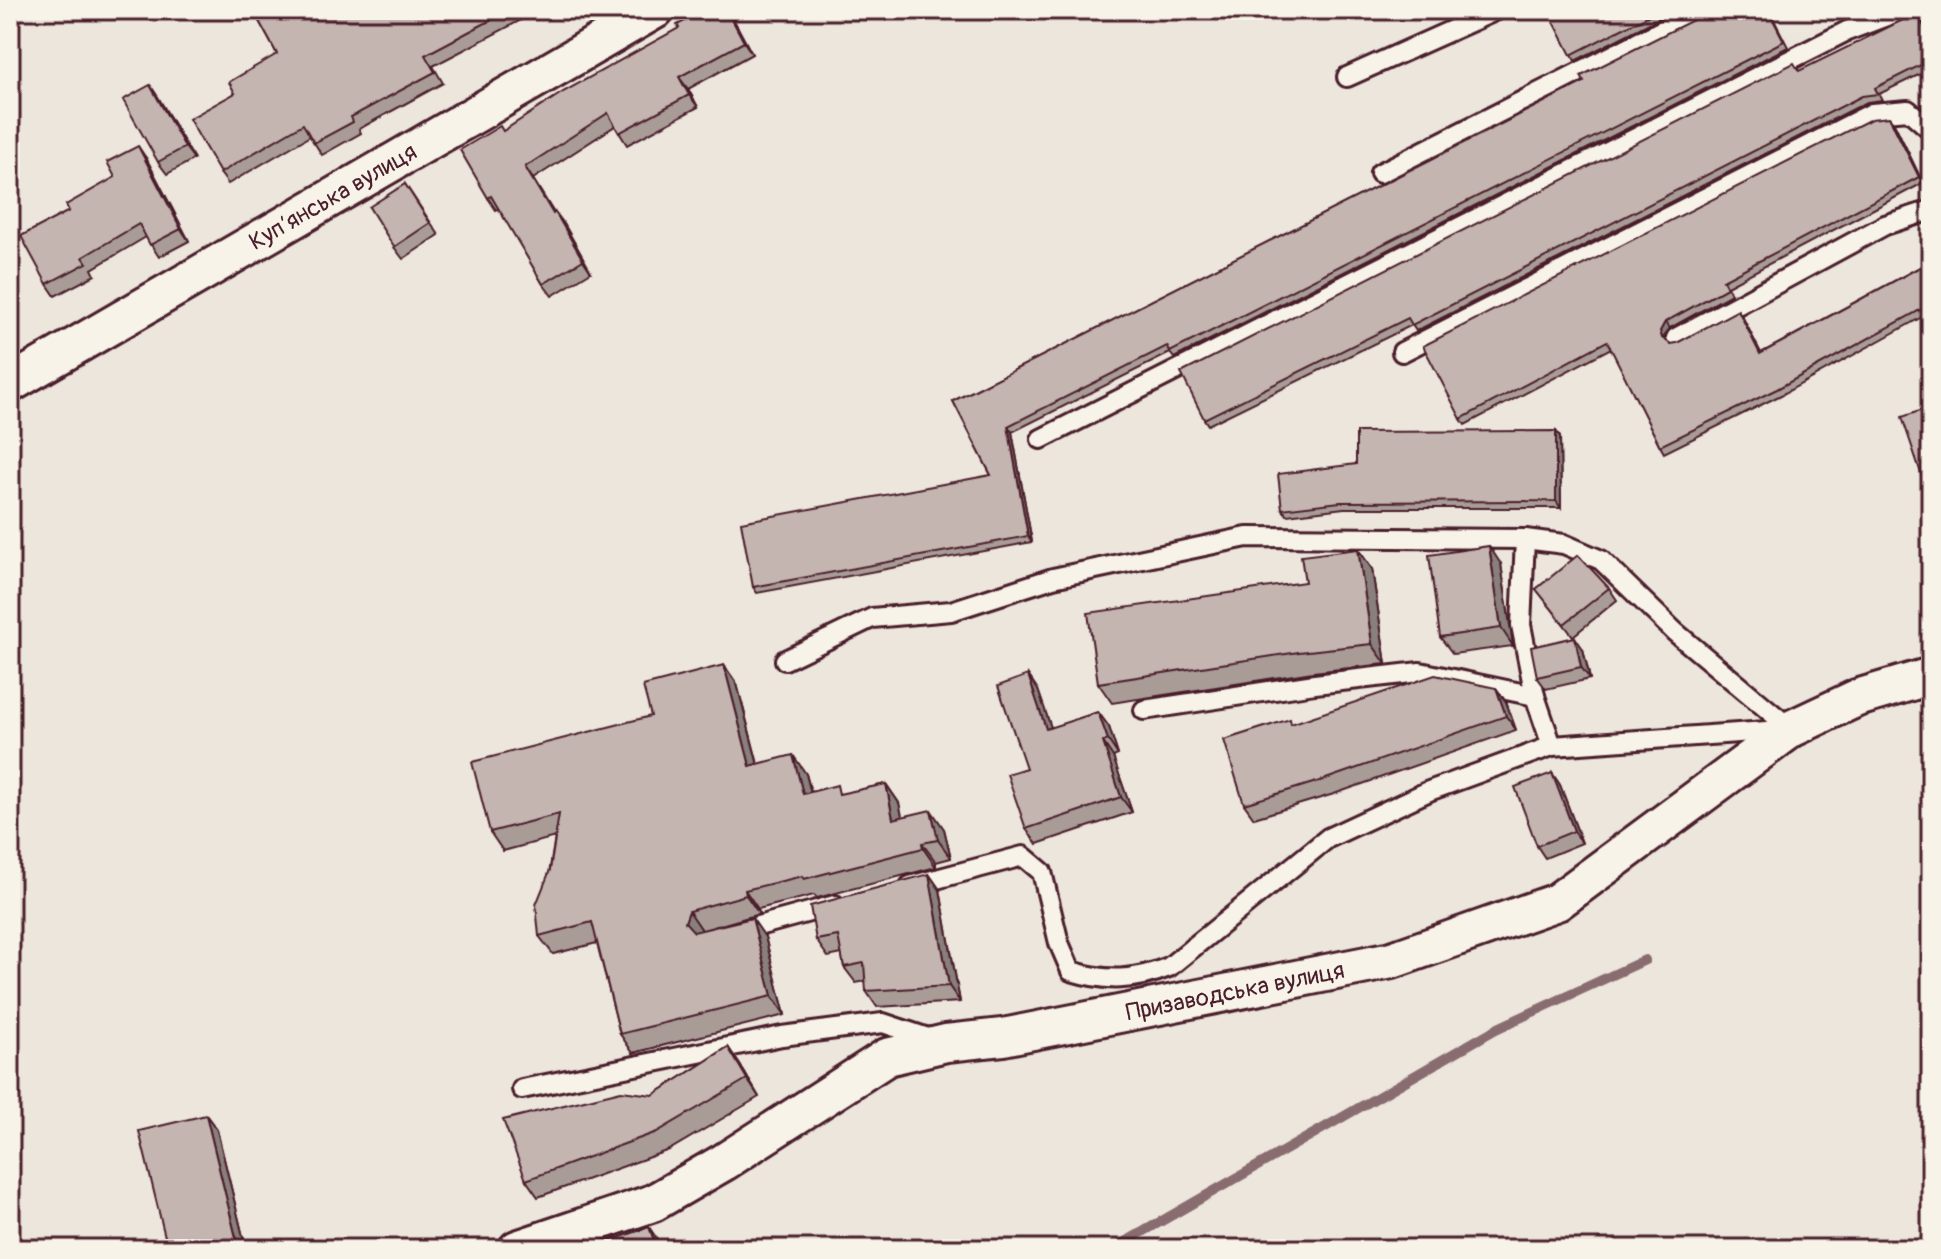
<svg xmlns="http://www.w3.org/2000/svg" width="1941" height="1259" font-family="Pangolin,sans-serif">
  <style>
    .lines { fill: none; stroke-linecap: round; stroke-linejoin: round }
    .stream { stroke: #896c6f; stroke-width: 10 }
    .lane-casing { stroke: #4a1f2b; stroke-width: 24 }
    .street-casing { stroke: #4a1f2b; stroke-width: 42 }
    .lane { stroke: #f7f3e8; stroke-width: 18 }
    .street { stroke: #f7f3e8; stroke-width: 36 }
    .wall { fill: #a99c97; stroke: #4a1f2b; stroke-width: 2 }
    .shaded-wall { fill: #897f7b; stroke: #4a1f2b; stroke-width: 2 }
    .building { fill: #c4b5b0; stroke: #4a1f2b; stroke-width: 2 }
    .labels { text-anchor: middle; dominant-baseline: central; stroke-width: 6; stroke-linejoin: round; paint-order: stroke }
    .street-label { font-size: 24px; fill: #4a1f2b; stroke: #f7f3e8 }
  </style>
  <rect width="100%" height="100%" fill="#ece6dd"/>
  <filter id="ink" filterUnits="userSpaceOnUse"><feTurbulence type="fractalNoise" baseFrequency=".0125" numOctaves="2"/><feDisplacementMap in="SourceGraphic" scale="16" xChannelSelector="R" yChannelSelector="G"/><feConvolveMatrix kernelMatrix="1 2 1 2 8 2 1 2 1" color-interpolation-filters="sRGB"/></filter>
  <g filter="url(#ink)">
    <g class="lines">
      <path class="stream" d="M1113,1249L1496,1029L1645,960"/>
      <g class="lane-casing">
        <g id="lane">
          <path d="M1347,77L1497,10"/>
          <path d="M1380,173L1702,10"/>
          <path d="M1676,338L1885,225L1931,210"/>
          <path d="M1402,352L1872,113L1908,110L1931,130"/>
          <path d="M1041,439L1847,31L1902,10"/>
          <path d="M1525,539L1521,625L1535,696L1552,746"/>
          <path d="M785,660L872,618L951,611L1053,578L1247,537L1525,539L1564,544L1601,560L1675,632L1791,729"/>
          <path d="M1144,710L1315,684L1420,672L1535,696"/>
          <path d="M910,886L1023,856L1042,872L1059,943L1071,971C1107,982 1134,981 1169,967L1328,838L1429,791L1552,746L1781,730"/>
          <path d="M736,932L835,905"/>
          <path d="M522,1089L782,1036L883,1023L934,1040"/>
        </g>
      </g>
      <g class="street-casing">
        <g id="street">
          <path d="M10,384L655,10"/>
          <path id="s1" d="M517,1249L653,1203L724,1162L887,1057L946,1043L1003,1037L1392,960L1557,902L1791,729L1857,698L1931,676"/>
        </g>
      </g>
      <use href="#lane" class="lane"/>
      <use href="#street" class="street"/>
    </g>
    <g class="wall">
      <path d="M253,10H297L299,13L415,11L417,10H520L523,19L433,66L443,83L359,129L361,133L322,155L310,136L228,184L220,173L235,93L277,54Z"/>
      <path d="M922,10H933L925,14Z"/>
      <path d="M1548,10H1675L1575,61Z"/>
      <path d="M1706,10H1722L1723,12L1769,10L1788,47L1174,358L1170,353L1012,432L1032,542L757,593L753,587L991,475L953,401L1584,82L1703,15Z"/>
      <path d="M730,13L752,54L688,89L698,107L627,145L615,126L533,179L554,213L555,212L564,224L591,272L552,296L543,284L499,208L496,210L488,198L504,131Z"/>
      <path d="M1922,19L1931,38V69L1879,94L1882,100L1867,102L1416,331L1412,325L1208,425L1204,419L1800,71Z"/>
      <path d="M150,85L158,97L194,159L167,174L158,162Z"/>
      <path d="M1894,123L1923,183L1727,286L1731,294L1670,328L1664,337L1665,340L1671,344L1677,343L1742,316L1761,353L1931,261V312L1781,395L1664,453L1660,446L1611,348L1465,425L1461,419Z"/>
      <path d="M146,158L189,241L159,257L146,237L92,269L95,275L55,296L47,284L69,211Z"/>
      <path d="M405,184L439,235L403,259L394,247Z"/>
      <path d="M1556,431L1560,437L1561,508H1344L1287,515L1282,509L1356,464Z"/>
      <path d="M1358,549L1372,569L1386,664L1313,672L1112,703L1098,683L1305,582Z"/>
      <path d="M1501,564L1513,646L1453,654L1440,637Z"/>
      <path d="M1609,588L1617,600L1573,636L1536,589Z"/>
      <path d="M1583,649L1590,679L1546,689L1537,677Z"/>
      <path d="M1028,675L1038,690L1051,728L1098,712L1109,727L1118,755L1113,757L1132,812L1037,844L1026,829Z"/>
      <path d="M737,684L758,764L806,774L811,792L842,794L886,784L899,803L902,817L944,829L951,858L936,862V867L817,898L814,895L758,909L759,914L703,930L765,937L785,1015L633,1053L620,1034L597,943L553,954L539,936L555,837L503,851L490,832L651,716Z"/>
      <path d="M1496,688L1506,702L1516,730L1334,794L1254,818L1244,804L1293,724Z"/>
      <path d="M1552,773L1560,785L1582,843L1545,858L1537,846Z"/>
      <path d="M929,874L940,890L960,1002L877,1007L866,991V981L856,983L844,967L842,954L828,957L816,940Z"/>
      <path d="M728,1047L740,1065L759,1097L669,1150L538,1197L526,1180L653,1095Z"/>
      <path d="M206,1115L217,1130L246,1249H168Z"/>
    </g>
    <g class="shaded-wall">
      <path d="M727,10L730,13L752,54L744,42Z"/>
      <path d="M679,77L688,89L698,107L689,95Z"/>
      <path d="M150,85L158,97L194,159L185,147Z"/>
      <path d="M1889,117L1894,123L1923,183L1919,177Z"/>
      <path d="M138,146L146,158L189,241L181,229Z"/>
      <path d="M525,167L533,179L561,226L553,214Z"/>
      <path d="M555,212L564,224L591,272L583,260Z"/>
      <path d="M1738,310L1742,316L1764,360L1760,354Z"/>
      <path d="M1665,322L1670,328L1664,337L1666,344L1662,338L1660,331Z"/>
      <path d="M1008,426L1012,432L1032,542L1028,536Z"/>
      <path d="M1556,431L1560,437L1561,508L1556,501Z"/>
      <path d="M1489,546L1501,564L1513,646L1501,628Z"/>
      <path d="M1358,549L1372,569L1386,664L1372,644Z"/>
      <path d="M1575,637L1583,649L1590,679L1581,667Z"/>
      <path d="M724,665L737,684L763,785L750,766Z"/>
      <path d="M1028,675L1038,690L1057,745L1046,729Z"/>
      <path d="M1496,688L1506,702L1516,730L1506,716Z"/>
      <path d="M1098,712L1109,727L1118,755L1108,740Z"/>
      <path d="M1103,742L1113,757L1132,812L1121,797Z"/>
      <path d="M793,755L806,774L816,813L803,794Z"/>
      <path d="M1552,773L1560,785L1582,843L1574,831Z"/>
      <path d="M886,784L899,803L907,838L893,819Z"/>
      <path d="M931,810L944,829L951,858L938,840Z"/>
      <path d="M922,843L936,862V867L923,848Z"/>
      <path d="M929,874L940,890L960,1002L949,986Z"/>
      <path d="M745,890L758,909L759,914L746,895Z"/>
      <path d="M689,911L702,930L698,941L685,922Z"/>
      <path d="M752,918L765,937L785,1015L772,996Z"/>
      <path d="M728,1047L740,1065L759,1097L747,1079Z"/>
      <path d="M206,1115L217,1130L246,1249H242L237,1242Z"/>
      <path d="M649,1227L657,1239L661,1249H657Z"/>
    </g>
    <g class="building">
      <path d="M253,10H295L297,13L303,10H412L413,12L417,10H510L425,55L435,72L351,117L353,122L314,143L303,124L220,173L189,119L235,93L229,82L277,54Z"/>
      <path d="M706,10H727L744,42L679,77L689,95L619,133L608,113L525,167L553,214L555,212L583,260L543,284L491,196L488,198L460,150L500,126L503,131L563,92L679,28L677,25Z"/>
      <path d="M1548,10H1659L1571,55Z"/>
      <path d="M1706,10H1721L1722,13L1728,10H1768L1784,41L1170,352L1167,346L1008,426L1028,536L753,587L741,522L991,475L953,401L1584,82L1581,76L1703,15Z"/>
      <path d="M1917,13L1931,40V60L1875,88L1878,94L1862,96L1412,325L1408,318L1204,419L1181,373L1794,63L1799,71Z"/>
      <path d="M150,85L185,147L158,162L123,100Z"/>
      <path d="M1889,117L1919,177L1723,280L1727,288L1665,322L1660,331L1662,338L1671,344L1677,343L1738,310L1760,354L1931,261V304L1777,389L1660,446L1607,341L1461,419L1423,346L1871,119Z"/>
      <path d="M138,146L181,229L150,245L139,224L83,257L87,263L47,284L21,236L69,211L66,205L115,177L107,162Z"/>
      <path d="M405,184L430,223L394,247L369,207Z"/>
      <path d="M1931,407V503L1902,417Z"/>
      <path d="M1556,431V501L1340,502L1282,509L1278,474L1356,464V432Z"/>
      <path d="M1489,546L1501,628L1440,637L1429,555Z"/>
      <path d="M1358,549L1372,644L1299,652L1098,683L1088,613L1305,582L1301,556Z"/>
      <path d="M1578,555L1609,588L1564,624L1536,589Z"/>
      <path d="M1575,637L1581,667L1537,677L1531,647Z"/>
      <path d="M724,665L750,766L793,755L803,794L837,785L839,794L886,784L893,819L931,810L938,840L922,843L923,848L804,879L803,876L745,890L746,895L689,911L685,922L694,932L752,918L772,996L620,1034L592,922L539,936L536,905L550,870L559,814L490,832L472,762L651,716L643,686Z"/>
      <path d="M1028,675L1046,729L1098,712L1108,740L1103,742L1121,797L1026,829L1007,774L1026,768L998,686Z"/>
      <path d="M1435,675L1496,688L1506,716L1323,780L1244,804L1224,740L1290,719L1291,724Z"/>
      <path d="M1552,773L1574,831L1537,846L1515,787Z"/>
      <path d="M929,874L949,986L866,991L864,963L844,967L838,936L816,940L810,906Z"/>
      <path d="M728,1047L747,1079L657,1132L526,1180L503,1120L621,1091L653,1095Z"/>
      <path d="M206,1115L237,1242L218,1247V1249H168L139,1131Z"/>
      <path d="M649,1227L657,1249H600L599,1245Z"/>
    </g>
  </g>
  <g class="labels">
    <g class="street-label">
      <text transform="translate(333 197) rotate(-30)">Купʼянська вулиця</text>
      <text stroke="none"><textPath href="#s1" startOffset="774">Призаводська вулиця</textPath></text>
    </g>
  </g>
  <rect width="1941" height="1259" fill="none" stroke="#f7f3e8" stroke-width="40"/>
  <rect x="20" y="20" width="1901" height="1219" fill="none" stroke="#4a1f2b" stroke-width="3" filter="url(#ink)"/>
</svg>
